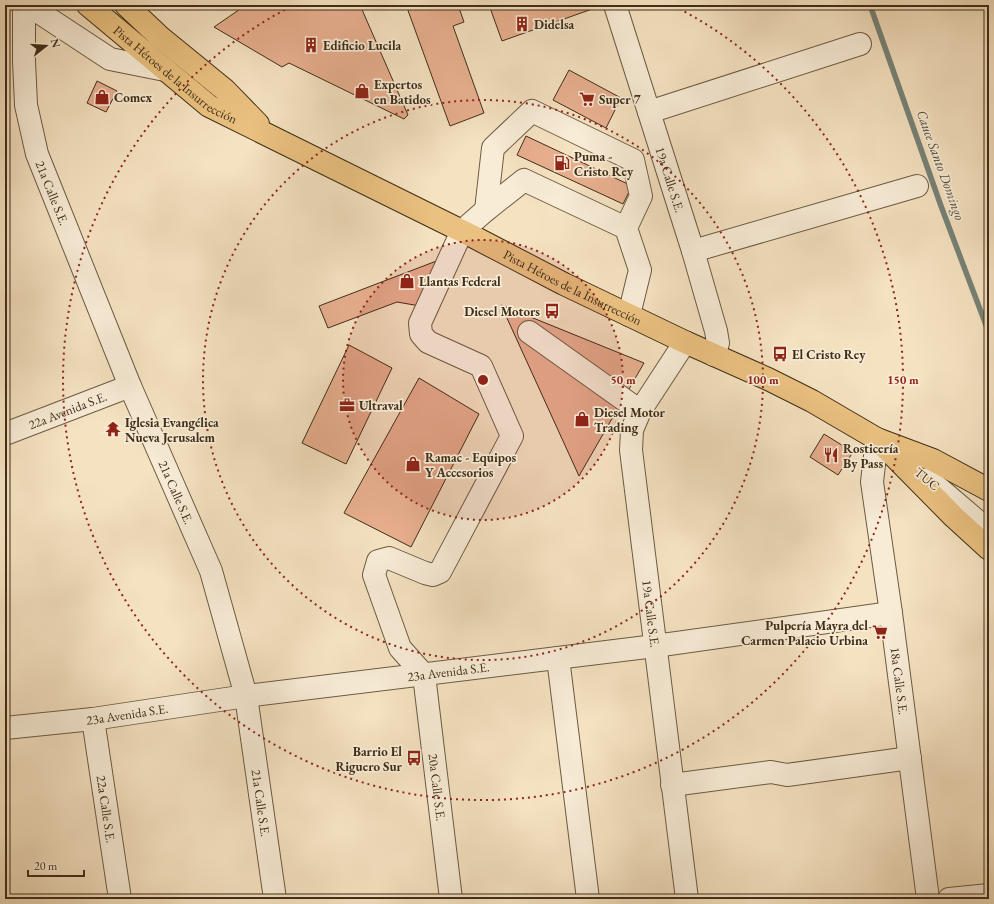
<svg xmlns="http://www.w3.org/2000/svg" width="994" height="904" font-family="'EB Garamond',serif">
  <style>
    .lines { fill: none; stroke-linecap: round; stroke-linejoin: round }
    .stream { stroke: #778479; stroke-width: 5.5 }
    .building { fill: #e8af8f; stroke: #3f2e18 }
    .minor-casing { stroke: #6c5b42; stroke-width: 24 }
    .major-casing { stroke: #3f2e18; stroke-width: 24 }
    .minor { stroke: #f8ecd7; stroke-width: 22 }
    .major { stroke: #eac180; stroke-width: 22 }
    .ring { fill: none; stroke: #8f2418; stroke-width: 2; stroke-dasharray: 2 4 }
    .labels { text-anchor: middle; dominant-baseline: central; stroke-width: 3.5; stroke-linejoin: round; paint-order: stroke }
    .poi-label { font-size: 13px; font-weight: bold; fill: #3f2e18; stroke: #f8ecd7; text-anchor: start }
    .street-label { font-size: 13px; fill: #3f2e18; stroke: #f8ecd7 }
    .water-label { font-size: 14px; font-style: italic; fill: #565240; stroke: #f8ecd7 }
    .centre { fill: #8f2418; stroke: #f8ecd7; stroke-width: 2 }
    .ring-label { font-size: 12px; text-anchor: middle; font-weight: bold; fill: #8f2418; stroke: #f8ecd7; stroke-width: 3.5; stroke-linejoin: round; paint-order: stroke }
  </style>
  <rect width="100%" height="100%" fill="#f5e2c1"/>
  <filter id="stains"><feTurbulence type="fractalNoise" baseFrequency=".005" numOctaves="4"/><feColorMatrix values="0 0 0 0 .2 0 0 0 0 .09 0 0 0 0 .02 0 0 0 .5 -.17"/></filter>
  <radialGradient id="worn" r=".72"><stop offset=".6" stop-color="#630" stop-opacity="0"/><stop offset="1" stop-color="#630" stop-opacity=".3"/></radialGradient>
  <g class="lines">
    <path class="stream" d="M870,5L941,206L989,333"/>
  </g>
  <g class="building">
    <path d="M246,5H360L408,115L404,119L289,63L282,67L214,27Z"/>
    <path d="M406,5H458L464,22L453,26L484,113L450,126Z"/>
    <path d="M489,5H594L595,8L502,41Z"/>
    <path d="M569,70L621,98L606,128L553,100Z"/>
    <path d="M97,81L117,91L106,112L87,103Z"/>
    <path d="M526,136L632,186L623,204L517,155Z"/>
    <path d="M439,260L420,306L397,302L328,328L319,306Z"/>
    <path d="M501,305L644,363L579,476Z"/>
    <path d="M349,345L392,368L346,464L302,443Z"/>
    <path d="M419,378L479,414L411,547L344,513Z"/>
    <path d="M824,434L853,452L838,475L810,457Z"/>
  </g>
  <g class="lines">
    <g class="minor-casing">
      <g id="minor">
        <path id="s1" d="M24,5V61L26,105L37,154L130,386L211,571L246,696L275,899"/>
        <path d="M28,5L110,59L165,70"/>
        <path id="s2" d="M615,5L693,251L716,331L718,343L714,355"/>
        <path d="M649,112L860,44"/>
        <path d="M486,210L493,148L532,111L633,160L641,196L626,228"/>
        <path d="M693,251L917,186"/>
        <path d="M529,332L640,411"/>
        <path id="s3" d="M685,342L640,411L632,430L631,450L687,899"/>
        <path id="s4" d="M5,434L130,386"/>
        <path id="s5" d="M877,439L872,482L891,613L928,899"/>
        <path d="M928,479L989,531"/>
        <path d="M558,658L588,899"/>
        <path d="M424,675L400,648L374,575L378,561L389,558L425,573L433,575L440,572L512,436L481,366L428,342L421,334L420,323L462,231L486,210L524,180L626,228L640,270L629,315"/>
        <path id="s6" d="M424,675L451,899"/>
        <path id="s7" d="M93,719L120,899"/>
        <path id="s8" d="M5,728L93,719L246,696L655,646L891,613"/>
        <path d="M672,785L771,772L787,775L910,758"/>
        <path d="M949,899L989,895"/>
      </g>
    </g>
    <g class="major-casing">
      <g id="major">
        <path id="s9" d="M88,5L209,106L472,236L564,284L685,342L768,379L812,401L877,439L933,460L989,490"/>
        <path d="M126,5L160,37L225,90L258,124"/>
        <path d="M882,444L954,517L989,549"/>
      </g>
    </g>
    <use href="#minor" class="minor"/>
    <use href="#major" class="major"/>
  </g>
  <circle cx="483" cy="380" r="140" fill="#8f2418" fill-opacity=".12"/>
  <g class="ring">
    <circle cx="483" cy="380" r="140"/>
    <circle cx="483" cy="380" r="280"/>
    <path d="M674 6A420 420 0 1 1 292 6"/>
  </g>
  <defs>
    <g id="building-bare" transform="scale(1.2)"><path d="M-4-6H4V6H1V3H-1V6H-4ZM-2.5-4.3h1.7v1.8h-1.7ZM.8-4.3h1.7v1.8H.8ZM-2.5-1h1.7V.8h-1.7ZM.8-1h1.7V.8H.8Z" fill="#8f2418" stroke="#f8ecd7" stroke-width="2.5" paint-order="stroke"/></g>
    <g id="shop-bare" transform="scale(1.2)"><path d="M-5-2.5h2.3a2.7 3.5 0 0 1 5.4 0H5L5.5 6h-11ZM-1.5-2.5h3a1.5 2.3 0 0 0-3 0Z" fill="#8f2418" stroke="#f8ecd7" stroke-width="2.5" paint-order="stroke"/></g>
    <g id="supermarket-bare" transform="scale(1.2)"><path d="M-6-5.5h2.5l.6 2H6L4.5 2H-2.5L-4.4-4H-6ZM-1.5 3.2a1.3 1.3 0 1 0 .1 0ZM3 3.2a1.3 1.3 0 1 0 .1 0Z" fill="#8f2418" stroke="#f8ecd7" stroke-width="2.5" paint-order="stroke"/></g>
    <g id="fuel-bare" transform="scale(1.2)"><path d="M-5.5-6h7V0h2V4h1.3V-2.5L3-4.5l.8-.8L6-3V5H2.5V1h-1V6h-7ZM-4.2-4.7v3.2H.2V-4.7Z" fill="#8f2418" stroke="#f8ecd7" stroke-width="2.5" paint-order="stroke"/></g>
    <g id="bus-bare" transform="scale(1.2)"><path d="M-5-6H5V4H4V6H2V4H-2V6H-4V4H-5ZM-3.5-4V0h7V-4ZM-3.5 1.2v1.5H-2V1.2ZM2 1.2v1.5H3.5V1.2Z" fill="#8f2418" stroke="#f8ecd7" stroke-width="2.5" paint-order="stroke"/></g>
    <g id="office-bare" transform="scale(1.2)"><path d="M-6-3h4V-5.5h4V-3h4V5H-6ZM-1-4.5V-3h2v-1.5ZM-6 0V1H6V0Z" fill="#8f2418" stroke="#f8ecd7" stroke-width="2.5" paint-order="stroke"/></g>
    <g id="temple-bare" transform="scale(1.2)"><path d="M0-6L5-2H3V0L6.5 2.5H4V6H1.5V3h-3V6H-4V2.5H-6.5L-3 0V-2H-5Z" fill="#8f2418" stroke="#f8ecd7" stroke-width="2.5" paint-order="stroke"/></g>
    <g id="restaurant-bare" transform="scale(1.2)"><path d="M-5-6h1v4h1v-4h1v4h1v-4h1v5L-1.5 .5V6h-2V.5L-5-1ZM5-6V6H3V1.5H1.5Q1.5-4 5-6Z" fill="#8f2418" stroke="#f8ecd7" stroke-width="2.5" paint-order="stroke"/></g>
  </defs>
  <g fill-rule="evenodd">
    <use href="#building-bare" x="522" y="24"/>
    <use href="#building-bare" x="311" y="45"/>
    <use href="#shop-bare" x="362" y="91"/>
    <use href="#shop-bare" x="102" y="97"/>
    <use href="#supermarket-bare" x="587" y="99"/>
    <use href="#fuel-bare" x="562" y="163"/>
    <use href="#shop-bare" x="407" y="281"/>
    <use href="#bus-bare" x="552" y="311"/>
    <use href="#bus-bare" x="780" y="354"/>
    <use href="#office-bare" x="347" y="405"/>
    <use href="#shop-bare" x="582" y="419"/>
    <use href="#temple-bare" x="113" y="429"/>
    <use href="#restaurant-bare" x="831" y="455"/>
    <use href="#shop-bare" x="413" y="464"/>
    <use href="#supermarket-bare" x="880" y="632"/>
    <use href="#bus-bare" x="414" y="758"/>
  </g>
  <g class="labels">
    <g class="poi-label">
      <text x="534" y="24">Didelsa</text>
      <text x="323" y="45">Edificio Lucila</text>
      <text x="374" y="84">Expertos<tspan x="374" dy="15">en Batidos</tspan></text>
      <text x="114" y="97">Comex</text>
      <text x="599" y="99">Super 7</text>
      <text x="574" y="156">Puma -<tspan x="574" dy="15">Cristo Rey</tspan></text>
      <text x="419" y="281">Llantas Federal</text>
      <text x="540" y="311" text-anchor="end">Diesel Motors</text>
      <text x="792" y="354">El Cristo Rey</text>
      <text x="359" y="405">Ultraval</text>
      <text x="594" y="412">Diesel Motor<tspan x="594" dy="15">Trading</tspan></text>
      <text x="125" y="422">Iglesia Evangélica<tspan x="125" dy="15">Nueva Jerusalem</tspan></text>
      <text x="843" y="448">Rosticería<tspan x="843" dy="15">By Pass</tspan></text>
      <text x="425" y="457">Ramac - Equipos<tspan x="425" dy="15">Y Accesorios</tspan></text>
      <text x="868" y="625" text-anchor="end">Pulpería Mayra del<tspan x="868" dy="15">Carmen Palacio Urbina</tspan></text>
      <text x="402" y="751" text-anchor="end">Barrio El<tspan x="402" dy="15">Riguero Sur</tspan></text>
    </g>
    <g class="street-label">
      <text stroke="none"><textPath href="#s9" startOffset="112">Pista Héroes de la Insurrección</textPath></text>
      <text stroke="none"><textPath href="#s2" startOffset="183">19a Calle S.E.</textPath></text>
      <text stroke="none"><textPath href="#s1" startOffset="192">21a Calle S.E.</textPath></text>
      <text stroke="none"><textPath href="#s9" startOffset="564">Pista Héroes de la Insurrección</textPath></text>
      <text stroke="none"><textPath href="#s4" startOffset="67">22a Avenida S.E.</textPath></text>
      <text transform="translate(927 479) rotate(39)">TUC</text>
      <text stroke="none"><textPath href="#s1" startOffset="516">21a Calle S.E.</textPath></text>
      <text stroke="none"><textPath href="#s3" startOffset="288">19a Calle S.E.</textPath></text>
      <text stroke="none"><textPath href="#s8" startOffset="447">23a Avenida S.E.</textPath></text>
      <text stroke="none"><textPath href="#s5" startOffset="244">18a Calle S.E.</textPath></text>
      <text stroke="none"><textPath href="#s8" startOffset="123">23a Avenida S.E.</textPath></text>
      <text stroke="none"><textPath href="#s6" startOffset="113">20a Calle S.E.</textPath></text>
      <text stroke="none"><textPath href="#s1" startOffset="840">21a Calle S.E.</textPath></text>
      <text stroke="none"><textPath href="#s7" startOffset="91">22a Calle S.E.</textPath></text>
    </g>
    <g class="water-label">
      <text transform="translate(941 165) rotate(70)">Cauce Santo Domingo</text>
    </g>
  </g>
  <circle cx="483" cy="380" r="6" class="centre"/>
  <g class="ring-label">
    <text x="623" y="384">50 m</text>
    <text x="763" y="384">100 m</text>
    <text x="903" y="384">150 m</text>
  </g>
  <rect width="994" height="904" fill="none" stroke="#f5e2c1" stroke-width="20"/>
  <rect x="6" y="6" width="982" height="892" fill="none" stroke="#3f2e18" stroke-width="2"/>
  <rect x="10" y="10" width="974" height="884" fill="none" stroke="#3f2e18"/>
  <g transform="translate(46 46) rotate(73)" stroke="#f8ecd7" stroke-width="3" paint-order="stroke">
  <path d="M0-3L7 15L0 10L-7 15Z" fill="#3f2e18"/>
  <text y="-6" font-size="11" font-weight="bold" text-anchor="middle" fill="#3f2e18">N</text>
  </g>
  <path d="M28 870v6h56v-6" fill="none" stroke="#3f2e18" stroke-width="2"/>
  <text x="34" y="870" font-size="12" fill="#3f2e18" stroke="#f8ecd7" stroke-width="3" paint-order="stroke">20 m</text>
  <rect width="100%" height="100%" filter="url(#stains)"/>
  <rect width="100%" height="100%" fill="url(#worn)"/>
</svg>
